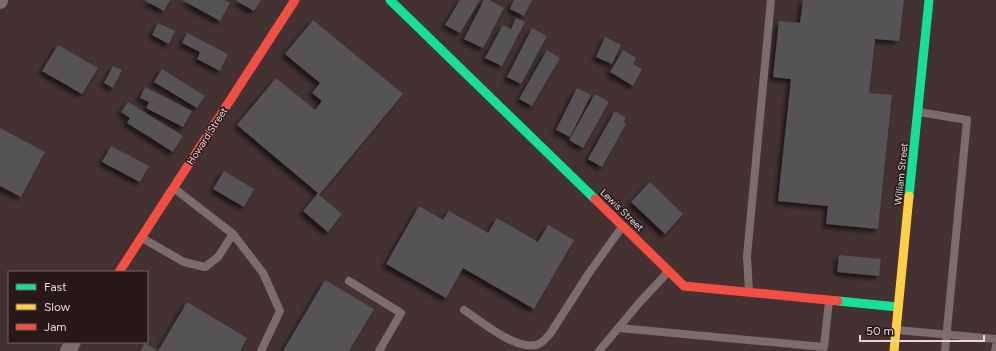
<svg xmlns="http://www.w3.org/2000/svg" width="996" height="351" font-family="Figtree,sans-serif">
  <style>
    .building { fill: #545257; filter: url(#shadow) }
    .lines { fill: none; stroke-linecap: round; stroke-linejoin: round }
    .lane { stroke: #7b6c6d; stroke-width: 8 }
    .street { stroke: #7b6c6d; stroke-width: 16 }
    .fast { stroke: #16e098; stroke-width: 9 }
    .slow { stroke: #ffcf43; stroke-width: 9 }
    .jam { stroke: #f24e42; stroke-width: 9 }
    .labels { text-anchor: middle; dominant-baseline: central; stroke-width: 3; stroke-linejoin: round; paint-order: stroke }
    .street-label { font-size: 10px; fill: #ead4d5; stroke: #271819 }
  </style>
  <defs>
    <filter id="shadow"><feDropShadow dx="-3.5" dy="3.5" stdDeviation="2" flood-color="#0009"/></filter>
  </defs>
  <rect width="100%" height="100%" fill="#443233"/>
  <g class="building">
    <path d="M144,0H170L164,11Z"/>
    <path d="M182,0H225L230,3L220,21Z"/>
    <path d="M235,0H261L254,11Z"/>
    <path d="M460,0H480L460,33L445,25Z"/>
    <path d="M484,0H489L504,8L483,48L464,39Z"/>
    <path d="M514,0H532L524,16L510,9Z"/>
    <path d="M803,0H904L899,41L875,39L869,93L892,95L878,229L826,224L828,206L778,201L791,79L773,77L779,21L800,23Z"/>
    <path d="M516,18L525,22L502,66L485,58L503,25L511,29Z"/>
    <path d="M313,20L403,94L319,195L342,214L328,232L303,211L318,193L237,125L276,78L315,110L322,101L312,93L320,83L285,54Z"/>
    <path d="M158,23L175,31L169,44L152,35Z"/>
    <path d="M532,28L547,36L521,84L507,77Z"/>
    <path d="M187,33L228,54L220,71L197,59L200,52L182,43Z"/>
    <path d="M605,37L621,45L612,64L596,57Z"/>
    <path d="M58,45L98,68L82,94L42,71Z"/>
    <path d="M547,50L560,58L532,106L519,99Z"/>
    <path d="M623,50L636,58L633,64L642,69L633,86L610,72Z"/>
    <path d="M113,66L122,70L113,88L104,83Z"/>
    <path d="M162,69L205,96L197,108L154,82Z"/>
    <path d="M145,87L192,111L183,127L146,108L149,102L140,98Z"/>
    <path d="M577,88L591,95L570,137L556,130Z"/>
    <path d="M595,94L609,102L583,148L569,140Z"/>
    <path d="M128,102L183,136L173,152L127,123L130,118L121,112Z"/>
    <path d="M615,111L626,118L623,122L626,124L602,167L588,159Z"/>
    <path d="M0,128L45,152L21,197L0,186Z"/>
    <path d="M111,146L149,166L140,182L102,162Z"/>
    <path d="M224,171L254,189L244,207L213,189Z"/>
    <path d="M650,182L683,214L665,234L631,202Z"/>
    <path d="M419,206L443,220L449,211L488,233L497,218L538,242L548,225L574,240L534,309L463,268L446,298L386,264Z"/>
    <path d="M839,255L881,259L879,276L837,272Z"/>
    <path d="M325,280L374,309L349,351H283Z"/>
    <path d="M187,302L247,338L240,351H140L145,343L158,351Z"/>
  </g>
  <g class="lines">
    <g class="lane">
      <path d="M919,112L967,120L945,351"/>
      <path d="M175,189L233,234L263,273L280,311L261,351"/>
      <path d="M142,238L184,262L205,267L218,257L233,234"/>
      <path d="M349,281L401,313L379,351"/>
      <path d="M749,292L747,256L771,0"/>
      <path d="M464,310C481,321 515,350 536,345C542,344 546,338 550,334L589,273L622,227"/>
      <path d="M619,328L824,347L829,301"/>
      <path d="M897,330L996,339"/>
      <path d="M599,351L640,302L668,272"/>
      <path d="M995,351L996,346"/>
    </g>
    <g class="street">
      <path d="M0,1V0"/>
      <path d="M68,351L73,342"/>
    </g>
    <g class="fast">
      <path d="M390,0L595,199"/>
      <path d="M909,196L929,0"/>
      <path d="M838,301L898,307"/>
    </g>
    <path class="slow" d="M894,351L909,196"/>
    <g class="jam">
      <path d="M595,199L684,286L838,301"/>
      <path d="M119,272L295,0"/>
    </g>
  </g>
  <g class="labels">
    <g class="street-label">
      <text transform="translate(207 136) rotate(-57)">Howard Street</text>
      <text transform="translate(901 174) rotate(-84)">William Street</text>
      <text transform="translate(622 210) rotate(44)">Lewis Street</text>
    </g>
  </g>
  <rect x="8" y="271" width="140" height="72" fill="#271819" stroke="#756364"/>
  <rect x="16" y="284" width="20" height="6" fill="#16e098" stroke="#756364"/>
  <text x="44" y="291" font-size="12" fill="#ead4d5">Fast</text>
  <rect x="16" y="304" width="20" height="6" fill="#ffcf43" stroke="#756364"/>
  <text x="44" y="311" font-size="12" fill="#ead4d5">Slow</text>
  <rect x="16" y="324" width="20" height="6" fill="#f24e42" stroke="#756364"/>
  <text x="44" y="331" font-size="12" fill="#ead4d5">Jam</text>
  <path d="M860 335v6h124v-6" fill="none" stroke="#ead4d5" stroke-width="2"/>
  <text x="866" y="335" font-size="12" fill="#ead4d5" stroke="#271819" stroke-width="3" paint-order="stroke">50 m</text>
</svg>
